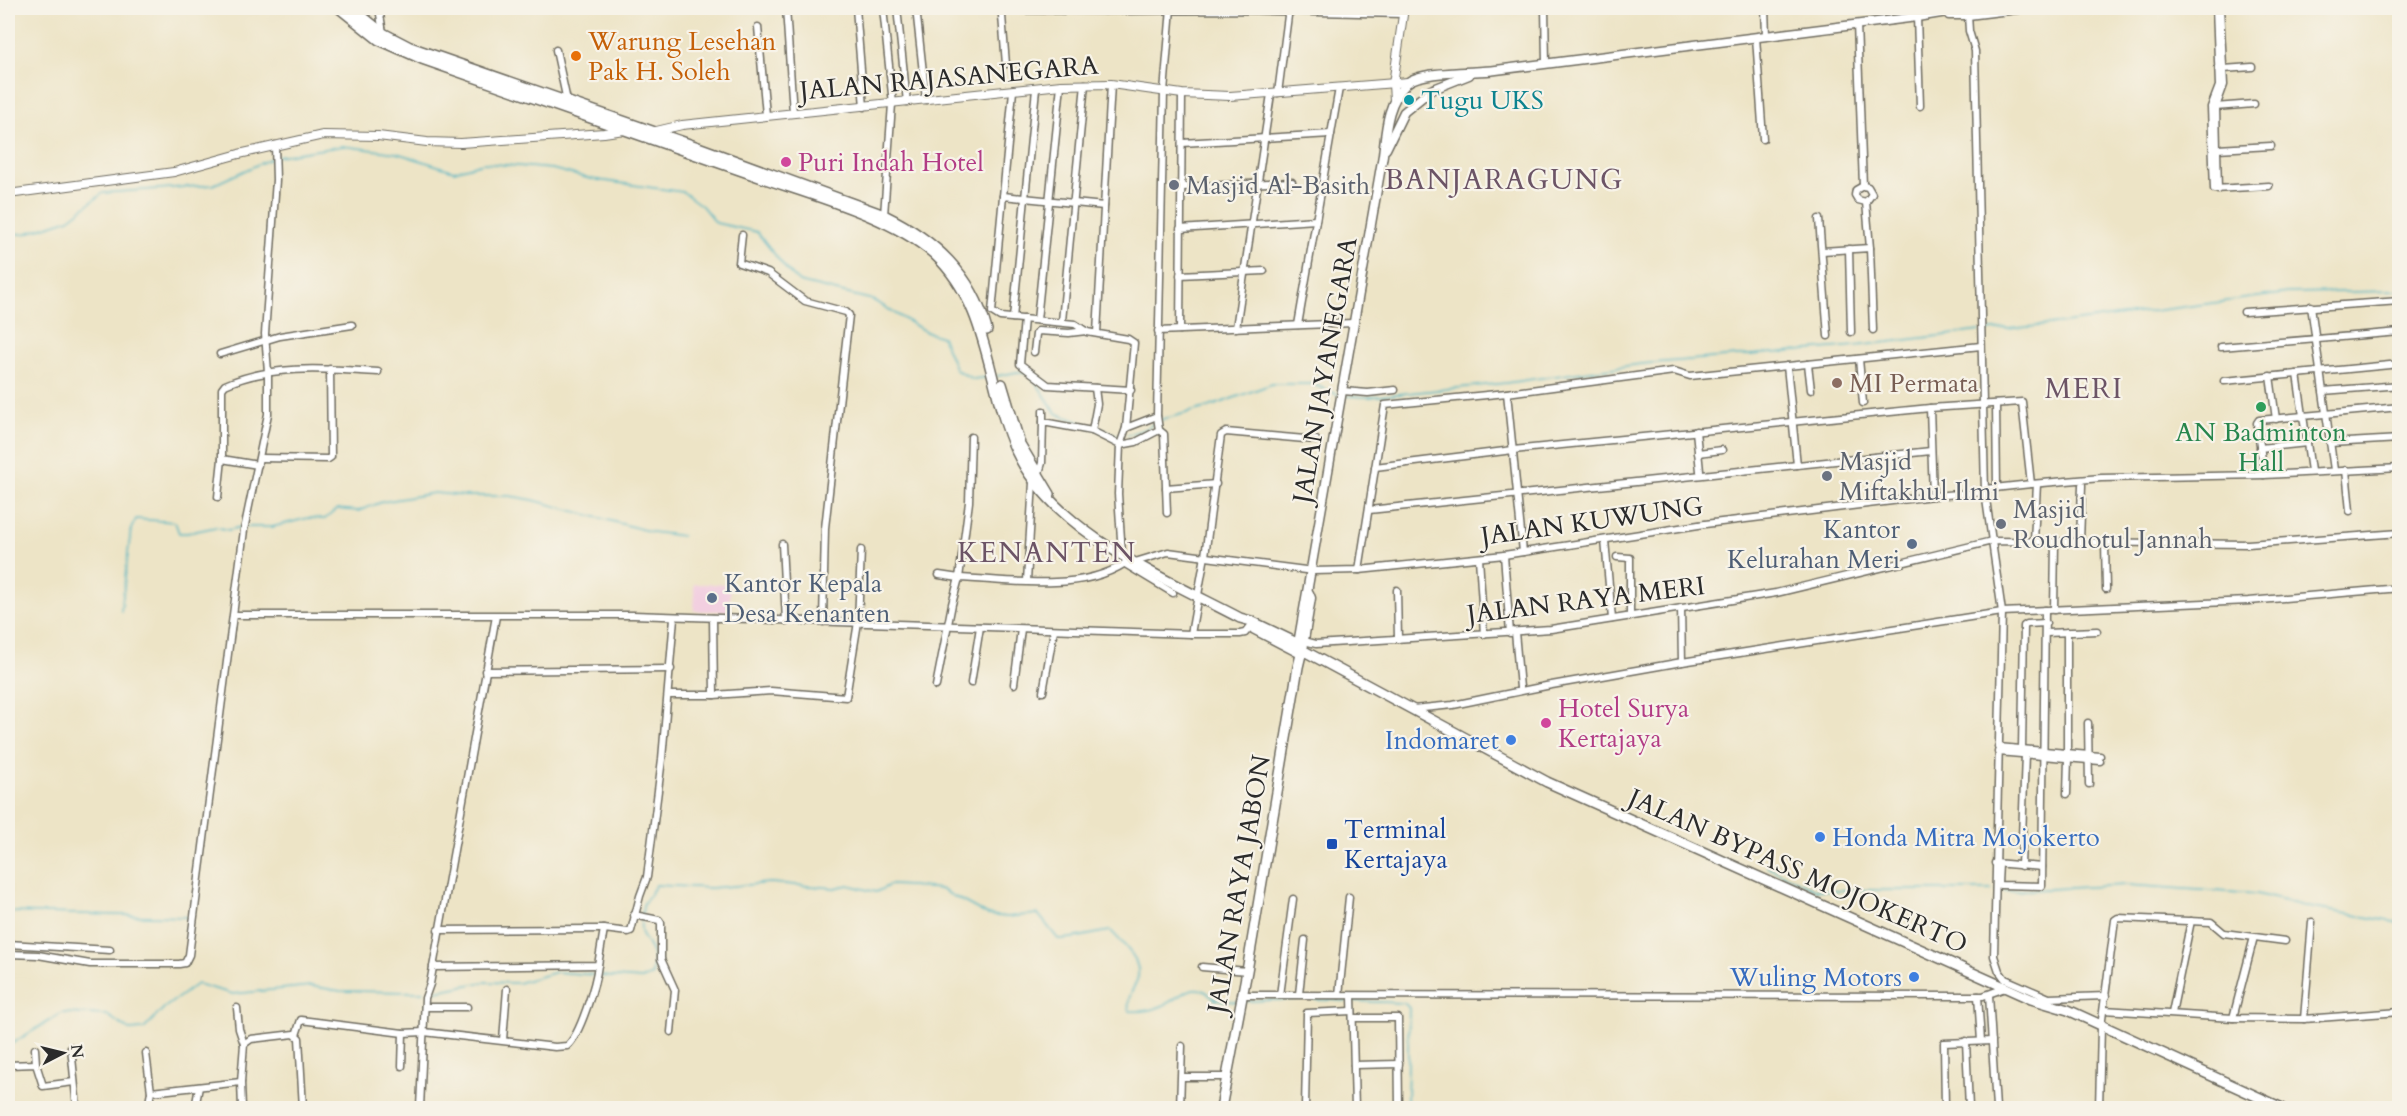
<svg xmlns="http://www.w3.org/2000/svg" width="2407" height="1116" font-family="Cardo,serif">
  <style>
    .built { fill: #f2cfe0 }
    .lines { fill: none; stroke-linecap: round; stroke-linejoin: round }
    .stream { stroke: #46b2c2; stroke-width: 1.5 }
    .minor-casing { stroke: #6f6c61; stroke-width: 9 }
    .tertiary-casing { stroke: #6f6c61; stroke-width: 10 }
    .secondary-casing { stroke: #6f6c61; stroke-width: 11 }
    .trunk-casing { stroke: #6f6c61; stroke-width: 12 }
    .minor { stroke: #fff; stroke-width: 6 }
    .tertiary { stroke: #fff; stroke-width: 8 }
    .secondary { stroke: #fff; stroke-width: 8 }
    .trunk { stroke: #fff; stroke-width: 9 }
    .food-dot { fill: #e8710a; stroke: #f7f3e8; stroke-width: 2 }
    .culture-dot { fill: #0f9aa8; stroke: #f7f3e8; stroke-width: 2 }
    .hotel-dot { fill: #d1479c; stroke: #f7f3e8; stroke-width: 2 }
    .worship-dot { fill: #6b7280; stroke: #f7f3e8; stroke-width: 2 }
    .education-dot { fill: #8d6e63; stroke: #f7f3e8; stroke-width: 2 }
    .leisure-dot { fill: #2e9e5b; stroke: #f7f3e8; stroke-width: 2 }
    .service-dot { fill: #5c6f8a; stroke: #f7f3e8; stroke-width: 2 }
    .shop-dot { fill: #3f7fe0; stroke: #f7f3e8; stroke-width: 2 }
    .transit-dot { fill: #1a4fb4; stroke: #f7f3e8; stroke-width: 2 }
    .labels { text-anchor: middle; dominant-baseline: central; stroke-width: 4.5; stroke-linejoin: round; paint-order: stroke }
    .food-label { font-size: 26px; fill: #c56008; stroke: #f7f3e8; text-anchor: start }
    .street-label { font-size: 26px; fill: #2b2b2b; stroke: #f7f3e8 }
    .culture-label { font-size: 26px; fill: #0d838f; stroke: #f7f3e8; text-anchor: start }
    .hotel-label { font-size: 26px; fill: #b23c85; stroke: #f7f3e8; text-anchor: start }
    .worship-label { font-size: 26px; fill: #5b616d; stroke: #f7f3e8; text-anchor: start }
    .education-label { font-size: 26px; fill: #785e54; stroke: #f7f3e8; text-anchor: start }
    .leisure-label { font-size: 26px; fill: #27864d; stroke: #f7f3e8 }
    .service-label { font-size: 26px; fill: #4e5e75; stroke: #f7f3e8; text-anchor: end }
    .shop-label { font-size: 26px; fill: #366cbe; stroke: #f7f3e8; text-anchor: end }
    .transit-label { font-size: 26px; fill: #164399; stroke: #f7f3e8; text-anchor: start }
    .quarter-label { font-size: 28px; letter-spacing: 1.5px; fill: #6c5466; stroke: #f7f3e8 }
  </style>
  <rect width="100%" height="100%" fill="#f7f3e8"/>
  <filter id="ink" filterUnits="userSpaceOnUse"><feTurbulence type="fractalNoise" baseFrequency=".0167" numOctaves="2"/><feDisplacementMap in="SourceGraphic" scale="12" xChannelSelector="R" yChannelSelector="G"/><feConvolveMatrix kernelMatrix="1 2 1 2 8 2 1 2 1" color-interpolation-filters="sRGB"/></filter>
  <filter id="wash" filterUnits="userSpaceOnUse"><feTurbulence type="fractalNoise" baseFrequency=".008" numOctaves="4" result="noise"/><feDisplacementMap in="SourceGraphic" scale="24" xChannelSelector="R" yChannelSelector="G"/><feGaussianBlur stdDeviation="1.35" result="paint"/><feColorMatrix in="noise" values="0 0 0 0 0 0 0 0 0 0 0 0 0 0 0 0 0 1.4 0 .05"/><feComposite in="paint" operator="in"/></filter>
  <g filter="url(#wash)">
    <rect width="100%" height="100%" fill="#ede4c6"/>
    <rect class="built" x="694" y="584" width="36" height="27"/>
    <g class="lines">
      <g class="stream">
        <path d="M278,156L343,146L397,153L454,171L483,163L552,169L591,179L683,192L702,206L716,223L757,232L787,270L799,282L873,300L926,332L942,337L956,370L973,379L990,377"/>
        <path d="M8,233L24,234L69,219L103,193L213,185L274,157"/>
        <path d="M1985,331L2049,325L2288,293L2400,291"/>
        <path d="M997,376L1017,372L1028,374"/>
        <path d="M1032,376L1056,413L1092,427"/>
        <path d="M1344,396L1369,397L1506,383L1641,364L1856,346L1980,331"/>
        <path d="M1160,420L1209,407L1272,384H1312L1339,395"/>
        <path d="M1096,428L1120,436"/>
        <path d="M1127,435L1148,428L1155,422"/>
        <path d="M246,527H272L308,518L325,519L337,509L358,511L382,502L434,493L466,496H510L533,500L652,532L682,536"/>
        <path d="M121,611L131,529L136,519L175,522L179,533H187L216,527L228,530L241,527"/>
        <path d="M1767,867L1817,890H1992"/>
        <path d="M1997,890L2011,891L2127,885L2257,894L2308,907L2400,923"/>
        <path d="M8,912L188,917"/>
        <path d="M642,915L643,905L656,885L710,888L770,883L835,888L848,885L876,892L890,885L911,886L940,889L988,915L1007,917L1038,914L1058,939C1076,939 1093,933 1111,931C1122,943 1144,962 1137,980C1132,992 1127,997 1129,1011C1141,1012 1150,1011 1162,1006C1184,996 1193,976 1216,1000L1238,1002"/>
        <path d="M599,976L642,979L652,975C652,969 655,961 653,956C649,939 639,942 641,920"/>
        <path d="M431,992L484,982L518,983L556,972L595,975"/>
        <path d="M1246,1001L1304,999L1349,1001"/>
        <path d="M1354,1001L1404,1003L1409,1008L1407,1108"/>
        <path d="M8,1046L62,1013L107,1015L129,1030L144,1029L164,1008L197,984L233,994L311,986L340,991L423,992"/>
      </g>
    </g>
  </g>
  <g filter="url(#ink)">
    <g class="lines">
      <g class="minor-casing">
        <g id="minor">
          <path d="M379,8L383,33"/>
          <path d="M786,8L793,113"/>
          <path d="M856,8L864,107"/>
          <path d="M883,8L893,104"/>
          <path d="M897,8L907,102"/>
          <path d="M916,8L926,100"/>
          <path d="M1105,8V11L1232,10L1403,14"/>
          <path d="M1545,8L1546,64"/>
          <path d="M1765,8L1766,35"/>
          <path d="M2216,8L2219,86L2211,107L2214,189L2269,186"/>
          <path d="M1968,15L1969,31L1975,51L1985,492L2002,612L1994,956L1999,971L2005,979L2049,998L2106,996"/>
          <path d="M1917,17L1920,106"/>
          <path d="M1857,24L1863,186"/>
          <path d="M758,27L766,115"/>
          <path d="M1756,37L1763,139"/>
          <path d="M556,50L567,101"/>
          <path d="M1006,64L1002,16L1004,10L1105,11"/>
          <path d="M2223,69L2252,67"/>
          <path d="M1013,91L992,312L1000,317L1075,324L1087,332L1128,339L1134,343L1126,428L1120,445L1118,494L1122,554"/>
          <path d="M1278,93L1289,8"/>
          <path d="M2215,107L2254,104"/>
          <path d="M1182,143L1331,134"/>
          <path d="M2217,149L2271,146"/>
          <path d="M1863,186L1868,187L1872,194L1866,202L1870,248"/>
          <path d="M1863,186L1856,190L1855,195L1858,200L1866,202"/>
          <path d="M1182,187L1292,182"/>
          <path d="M2218,190L2216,107L2224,85L2220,8"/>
          <path d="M1003,196L1104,206"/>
          <path d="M884,215L892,104"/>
          <path d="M1819,219L1828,336"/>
          <path d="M1180,229L1316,220"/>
          <path d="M742,235L739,263L768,273L805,301L846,312L849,315L825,528L823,622"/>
          <path d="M1849,249L1851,332"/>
          <path d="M1822,251L1870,248L1873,330"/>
          <path d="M1180,275L1264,271"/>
          <path d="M2311,306L2334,470"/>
          <path d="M2244,312L2400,301"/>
          <path d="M1013,318L1036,89"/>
          <path d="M1024,319L1020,364L1048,385L1131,390"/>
          <path d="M1037,320L1061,85"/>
          <path d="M1062,321L1085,84"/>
          <path d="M1298,325L1339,88"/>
          <path d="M1236,328L1271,94"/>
          <path d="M1180,330L1182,94"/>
          <path d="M1158,331L1353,323"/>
          <path d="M1097,333L1111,84"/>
          <path d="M2221,347L2400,332"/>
          <path d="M1034,352L1036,334L1038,331L1069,333L1086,331"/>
          <path d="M220,354L280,336L352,325"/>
          <path d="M1859,359L1863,403"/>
          <path d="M1808,364L1811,390"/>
          <path d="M1787,366L1797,465"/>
          <path d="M2297,374L2311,471"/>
          <path d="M2270,376L2276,419"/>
          <path d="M2224,381L2400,364"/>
          <path d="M1343,391L1368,393L1395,390"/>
          <path d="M2323,391L2400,385"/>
          <path d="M1507,393L1523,552"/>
          <path d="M1996,404L1997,488"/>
          <path d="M2400,407L2259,420L2257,423L2264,475L2400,468"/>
          <path d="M1930,408L1933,496"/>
          <path d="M1043,422V411"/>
          <path d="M1126,428L1157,416"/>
          <path d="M1159,430L1164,434L1167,513"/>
          <path d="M1092,431L1097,404L1095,388"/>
          <path d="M1696,431L1700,471"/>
          <path d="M2330,443L2400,439"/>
          <path d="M2260,448L2307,443"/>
          <path d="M1698,453L1722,450"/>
          <path d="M260,458L328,459L331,457L330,369"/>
          <path d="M222,459L258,465"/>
          <path d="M1375,467L1513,450L1930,408L2022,402L2031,484L1985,489"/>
          <path d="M2346,470L2350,511"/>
          <path d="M1038,476L1042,463L1043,422L1092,431L1120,445L1136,442L1159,430L1157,416L1164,92L1171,8"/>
          <path d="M2031,484L2101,478L2264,475"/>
          <path d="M1166,488L1216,484"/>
          <path d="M218,497L222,459V389L225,385C272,364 328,369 378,372"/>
          <path d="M1369,510L1931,451"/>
          <path d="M1605,540L1612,619"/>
          <path d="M2034,541L2037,484"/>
          <path d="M2080,542L2082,485"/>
          <path d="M2105,543L2106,589"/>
          <path d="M782,544L786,621"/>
          <path d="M1504,555L1510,633"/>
          <path d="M1617,557L1630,558V617"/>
          <path d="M1479,558L1484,634"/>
          <path d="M1135,562L1168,552L1313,571L1359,570L1504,555L1705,524L1933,496L1985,492"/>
          <path d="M1125,564L1173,593"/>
          <path d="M1359,570L1385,405L1507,393L1674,371L1690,376L1981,346"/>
          <path d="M939,575L959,578L969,502L971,437"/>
          <path d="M1027,581L1033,482"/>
          <path d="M1397,590L1398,639"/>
          <path d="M1681,608L1682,662"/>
          <path d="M2054,610L2055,542"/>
          <path d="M234,615H633L1191,634H1240L1245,633L1250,627"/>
          <path d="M713,618L714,695"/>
          <path d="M1515,632L1520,688"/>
          <path d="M2046,633L2097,631"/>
          <path d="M1191,634L1205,556L1221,435L1226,432L1316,440"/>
          <path d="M1304,641L1316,644L1551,629L1776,593L1992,541L2248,544L2400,533"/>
          <path d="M485,671L671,669"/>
          <path d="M971,683L980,627"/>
          <path d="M1014,684L1021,629"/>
          <path d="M936,686L952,604L959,578C1013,580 1086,594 1131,559"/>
          <path d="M1043,692L1054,630"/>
          <path d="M669,695H714L771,691L846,697L858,622L861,550"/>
          <path d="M1413,709L1453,705L1546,686L1682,662L2002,612L2249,601L2400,588"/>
          <path d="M2088,723L2089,784"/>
          <path d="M1998,747L2100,756"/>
          <path d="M2022,749L2024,626L2027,624L2046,623"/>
          <path d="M1998,752L2100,761"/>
          <path d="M2067,753V632"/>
          <path d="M2067,794L2068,758"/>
          <path d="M1995,863L2042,867"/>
          <path d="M1999,864L1998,883L2000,885L2042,886L2045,610"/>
          <path d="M2021,866L2025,754"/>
          <path d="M634,915L659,920L661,923V959L675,990L671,1032"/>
          <path d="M438,930L604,929"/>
          <path d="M8,944L110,950"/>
          <path d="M8,954L38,955L90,964H179L185,963L189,955L244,530L268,414V372L265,334L276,180L275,145"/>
          <path d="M433,967L598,965L604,929L628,932L631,931L640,896L647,877L662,759L674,618"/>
          <path d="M1202,967L1247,971"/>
          <path d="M8,983L11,984"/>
          <path d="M1299,994L1305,940"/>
          <path d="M1242,995L1983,996L2005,988"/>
          <path d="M1280,995L1293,899"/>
          <path d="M1339,995L1349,897"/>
          <path d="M1989,995L1996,1108"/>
          <path d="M1352,996L1355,1108"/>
          <path d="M1978,996L1981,1041"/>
          <path d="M425,1007H467"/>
          <path d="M237,1008L239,1029L244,1044"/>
          <path d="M2104,1010L2233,1018L2304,1019L2400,1012"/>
          <path d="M2172,1013L2191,921"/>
          <path d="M1353,1018H1398L1399,1108"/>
          <path d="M2233,1018L2254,937"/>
          <path d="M2304,1019L2312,922"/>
          <path d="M296,1035L301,1020L403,1033L424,1032L555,1047L567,1046C580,1036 596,983 598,965"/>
          <path d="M503,1040L507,989"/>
          <path d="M1966,1041L1969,1108"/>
          <path d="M71,1047L77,1108"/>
          <path d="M35,1049L36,1064"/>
          <path d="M146,1053L151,1092L148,1108"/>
          <path d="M8,1065L36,1064L43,1086L74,1082"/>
          <path d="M1354,1065L1399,1064"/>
          <path d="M402,1066L403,1033"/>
          <path d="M1182,1077H1227"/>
          <path d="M151,1092L241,1082"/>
          <path d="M195,1108L199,1087"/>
          <path d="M242,1108L241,1082L244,1044L251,1039L294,1034L299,1038L303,1108"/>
          <path d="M420,1108L425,998L430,984L496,616"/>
          <path d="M1180,1108L1182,1046"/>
          <path d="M1305,1108L1307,1013L1352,1011"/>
          <path d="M1945,1108L1944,1043L1992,1041"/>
          <path d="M2099,1108L2101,1027L2115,920L2118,918L2211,922L2224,933L2285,941"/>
        </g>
      </g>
      <g class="tertiary-casing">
        <g id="tertiary">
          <path d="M1394,100L1393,84L1404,8"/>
          <path d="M652,132L682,125L1061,85L1111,84L1182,94L1230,96L1408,82"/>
          <path d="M8,194L174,172L239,154L323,135L378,136L427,142L461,143L604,133L624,130"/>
        </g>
      </g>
      <g class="secondary-casing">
        <g id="secondary">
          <path d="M1949,15H1968L2025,8"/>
          <path d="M1386,149L1404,112L1431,90L1469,75"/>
          <path d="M1298,644L1383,155C1386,129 1387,102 1407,83C1421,70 1476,73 1496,70C1636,52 1776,34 1917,17L1971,8"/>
          <path d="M1303,646L1311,598L1309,593"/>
        </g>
      </g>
      <g class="trunk-casing">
        <g id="trunk">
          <path d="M339,8L379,40L422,59C532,97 641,136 751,174C807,194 890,215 934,254C991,307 986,385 1016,451C1054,533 1164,578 1240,618L1251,621L1303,646"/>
          <path d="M352,8L383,33L410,47L698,147L884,215C935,240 972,274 987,330"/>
          <path d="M1002,384L1020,444L1050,494"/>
          <path d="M1254,629L1302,654"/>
          <path d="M1306,652L1547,782L2031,999L2068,1010L2282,1108"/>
          <path d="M1221,1108L1247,971L1298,667L1303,646"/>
        </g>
      </g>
      <use href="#minor" class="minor"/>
      <use href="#tertiary" class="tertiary"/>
      <use href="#secondary" class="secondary"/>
      <use href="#trunk" class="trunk"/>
    </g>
  </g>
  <circle class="food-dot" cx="576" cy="56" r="6"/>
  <circle class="culture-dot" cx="1409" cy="100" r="6"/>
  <g class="hotel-dot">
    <circle cx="786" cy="162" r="6"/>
    <circle cx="1546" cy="723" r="6"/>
  </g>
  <g class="worship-dot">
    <circle cx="1174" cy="185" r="6"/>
    <circle cx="1827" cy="476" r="6"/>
    <circle cx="2001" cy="524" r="6"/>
  </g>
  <circle class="education-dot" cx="1837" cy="383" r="6"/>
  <circle class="leisure-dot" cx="2261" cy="407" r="6"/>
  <g class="service-dot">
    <circle cx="1912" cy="544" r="6"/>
    <circle cx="712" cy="598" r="6"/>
  </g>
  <g class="shop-dot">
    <circle cx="1511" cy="740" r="6"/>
    <circle cx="1820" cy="837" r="6"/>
    <circle cx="1914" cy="977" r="6"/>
  </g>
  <rect class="transit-dot" x="1326" y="838" width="12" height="12" rx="3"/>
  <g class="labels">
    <g class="food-label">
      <text x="588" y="41">Warung Lesehan<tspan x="588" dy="30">Pak H. Soleh</tspan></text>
    </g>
    <g class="street-label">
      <text transform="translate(949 78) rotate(-5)">JALAN RAJASANEGARA</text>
      <text transform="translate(1325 370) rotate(-80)">JALAN JAYANEGARA</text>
      <text transform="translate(1592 521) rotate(-8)">JALAN KUWUNG</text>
      <text transform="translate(1586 600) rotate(-7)">JALAN RAYA MERI</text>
      <text transform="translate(1798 871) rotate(24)">JALAN BYPASS MOJOKERTO</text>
      <text transform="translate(1239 884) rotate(-80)">JALAN RAYA JABON</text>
    </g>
    <g class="culture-label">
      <text x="1421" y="100">Tugu UKS</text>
    </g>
    <g class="hotel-label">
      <text x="798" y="162">Puri Indah Hotel</text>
      <text x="1558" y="708">Hotel Surya<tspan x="1558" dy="30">Kertajaya</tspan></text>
    </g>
    <g class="worship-label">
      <text x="1186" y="185">Masjid Al-Basith</text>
      <text x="1839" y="461">Masjid<tspan x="1839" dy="30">Miftakhul Ilmi</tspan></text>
      <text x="2013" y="509">Masjid<tspan x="2013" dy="30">Roudhotul Jannah</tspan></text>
    </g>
    <g class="education-label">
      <text x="1849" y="383">MI Permata</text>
    </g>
    <g class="leisure-label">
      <text x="2261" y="432">AN Badminton<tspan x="2261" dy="30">Hall</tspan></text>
    </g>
    <g class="service-label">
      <text x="1900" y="529">Kantor<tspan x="1900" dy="30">Kelurahan Meri</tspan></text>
      <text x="724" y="583" text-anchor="start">Kantor Kepala<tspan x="724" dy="30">Desa Kenanten</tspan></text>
    </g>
    <g class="shop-label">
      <text x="1499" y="740">Indomaret</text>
      <text x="1832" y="837" text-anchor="start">Honda Mitra Mojokerto</text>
      <text x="1902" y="977">Wuling Motors</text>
    </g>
    <g class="transit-label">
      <text x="1344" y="829">Terminal<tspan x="1344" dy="30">Kertajaya</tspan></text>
    </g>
    <g class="quarter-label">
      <text x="1504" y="180">BANJARAGUNG</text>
      <text x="2084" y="389">MERI</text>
      <text x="1047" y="553">KENANTEN</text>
    </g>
  </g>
  <rect width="2407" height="1116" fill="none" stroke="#f7f3e8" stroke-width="30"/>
  <g transform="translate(63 1053) rotate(83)" stroke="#f7f3e8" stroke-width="4.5" paint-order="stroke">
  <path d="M0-4.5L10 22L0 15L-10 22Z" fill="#2b2b2b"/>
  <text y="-9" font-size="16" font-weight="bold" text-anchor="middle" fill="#2b2b2b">N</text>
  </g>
</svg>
